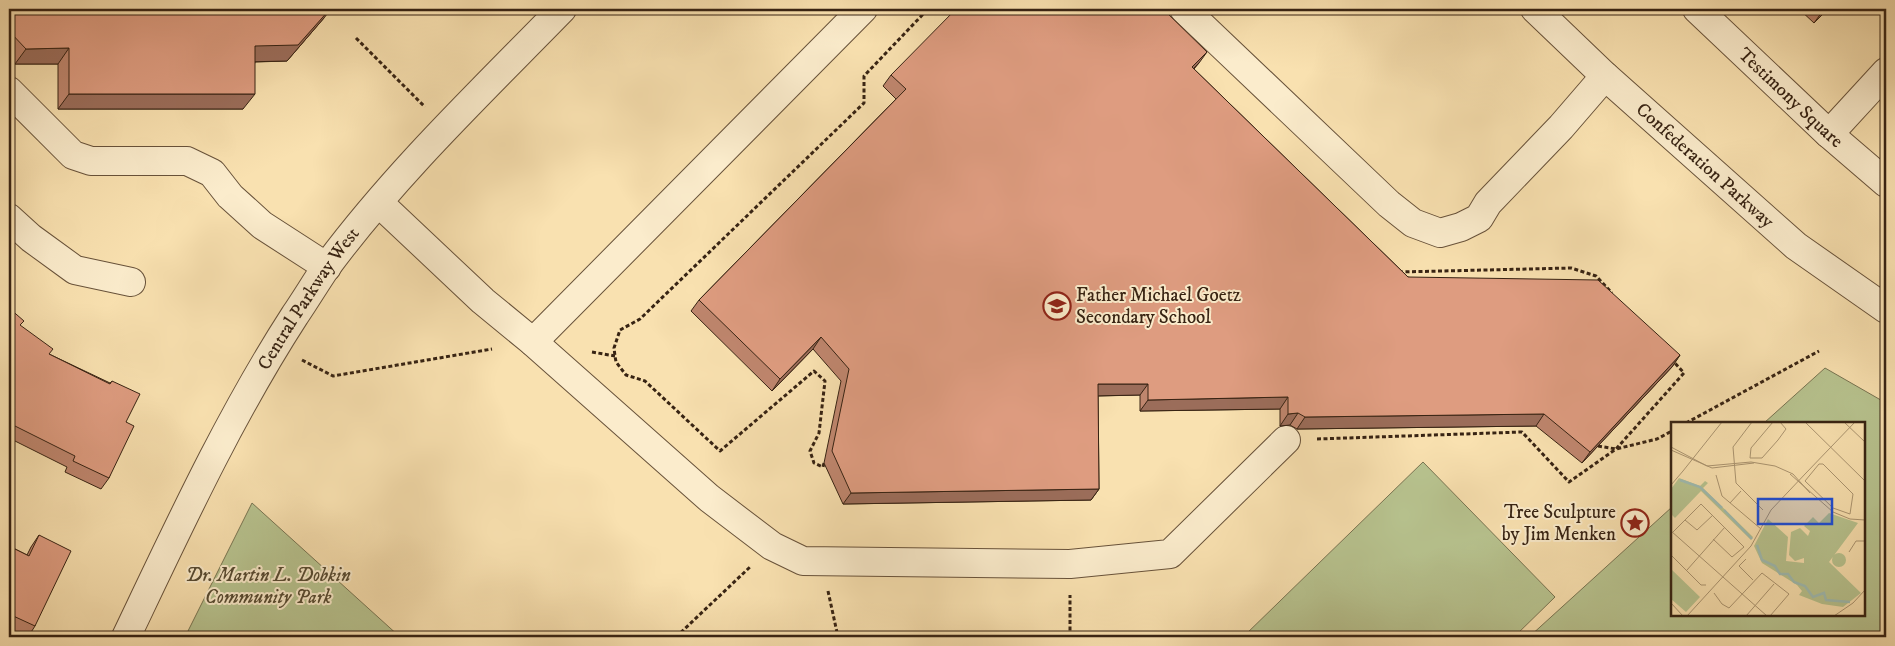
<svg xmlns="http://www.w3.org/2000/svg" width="1895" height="646" font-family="'IM FELL DW Pica',serif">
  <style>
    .green { fill: #b8c490; stroke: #787452 }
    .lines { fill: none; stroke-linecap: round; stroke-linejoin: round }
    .minor-casing { stroke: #68523a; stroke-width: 30 }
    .path { stroke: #372313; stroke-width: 3; stroke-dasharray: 4 2.5; stroke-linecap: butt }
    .minor { stroke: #fbeccc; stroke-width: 28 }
    .wall { fill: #bf866e; stroke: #372313 }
    .shaded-wall { fill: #9b6d5a; stroke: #372313 }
    .building { fill: #de9c80; stroke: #372313 }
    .labels { text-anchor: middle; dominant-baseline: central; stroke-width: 4; stroke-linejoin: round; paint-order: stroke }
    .street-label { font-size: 19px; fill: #372313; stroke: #fbeccc }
    .poi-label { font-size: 19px; fill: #372313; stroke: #fbeccc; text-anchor: start }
    .park-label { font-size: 19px; font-style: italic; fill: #574b32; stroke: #fbeccc }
    .inset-river { fill: none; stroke: #9fbcb2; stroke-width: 2.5 }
    .inset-road { fill: none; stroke: #ab9571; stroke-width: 1 }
    .view { fill: #1d4ed8; fill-opacity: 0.15; stroke: #1d4ed8; stroke-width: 2.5 }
    .inset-edge { fill: none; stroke: #372313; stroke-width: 2.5 }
  </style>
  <rect width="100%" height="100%" fill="#f9e1b0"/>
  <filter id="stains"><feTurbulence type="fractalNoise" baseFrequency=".004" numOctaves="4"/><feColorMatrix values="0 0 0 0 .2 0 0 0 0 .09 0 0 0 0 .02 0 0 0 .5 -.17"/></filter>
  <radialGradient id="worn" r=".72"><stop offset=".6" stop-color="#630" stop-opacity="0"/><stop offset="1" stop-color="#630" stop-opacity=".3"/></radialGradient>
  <g class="green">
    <path d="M1825,368L1886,403V637H1529L1672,507V615H1864V423H1764Z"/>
    <path d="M1423,462L1555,597L1514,637H1243Z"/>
    <path d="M252,503L400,637H185Z"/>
  </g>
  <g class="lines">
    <g class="minor-casing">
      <g id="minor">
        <path d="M1184,9L1389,204L1413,223L1440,233L1461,227L1479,218L1488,203L1561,127L1605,76"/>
        <path id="s1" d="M1535,9L1605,76L1796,246L1886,309"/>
        <path id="s2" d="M1697,9L1829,134L1886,183"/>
        <path d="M9,91L73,155L91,161H187L212,173L230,196L262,225L327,267"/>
        <path d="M1829,134L1886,72"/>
        <path d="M379,203L483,301L533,342L863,9"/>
        <path d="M9,218L31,238L75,270L131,282"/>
        <path d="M533,342L709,498L772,546L803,561L1070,564L1170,554L1286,440"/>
        <path id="s3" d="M126,637C178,528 229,417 295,315C306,299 316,282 327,266C396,173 481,92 562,9"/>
      </g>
    </g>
    <g class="path">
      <path d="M356,38L425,107"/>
      <path d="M1399,272L1571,268L1596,276L1612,293"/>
      <path d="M592,352L615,356"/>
      <path d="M302,360L333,376L492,349"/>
      <path d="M1686,423L1819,351"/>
      <path d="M1317,439L1522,432L1569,482L1616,449L1684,373L1673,361"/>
      <path d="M1598,446L1616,449L1657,439L1672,431"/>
      <path d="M824,463L823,467L814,463L810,451L819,433L825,381L814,371L720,451L645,381L626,375L616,362L615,356L614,348L620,330L640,319L864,103V76L928,9"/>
      <path d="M828,591L838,637"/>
      <path d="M676,637L750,567"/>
      <path d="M1070,637V595"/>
    </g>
    <use href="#minor" class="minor"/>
  </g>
  <g class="wall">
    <path d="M9,9L324,18L287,61L255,62L243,109H58V64H15L9,58Z"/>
    <path d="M1799,9H1828L1814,23Z"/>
    <path d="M1199,63L1194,69L1408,277L1680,355L1672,367L1582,463L1536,426L1297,429L1290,425L1280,426V409L1140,411V395L1098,396L1099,489L1091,500L843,504L824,463L841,381L813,349L772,391L691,311L699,300L896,99L883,86L891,75Z"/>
    <path d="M9,308L20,326L49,354L110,383L112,381L126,422L109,478L101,489L65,472L67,467L9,438Z"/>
    <path d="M39,535L35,626L28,637H26L9,629V546L27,555L31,547Z"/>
  </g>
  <g class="shaded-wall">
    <path d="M330,9H331L324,18L287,61L243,62L255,46Z"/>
    <path d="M1825,9H1828L1814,23L1822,12Z"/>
    <path d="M69,48L58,64H15L26,49Z"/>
    <path d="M1207,52L1199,63L1184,78L1192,67Z"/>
    <path d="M69,94H255L243,109H58Z"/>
    <path d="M821,337L813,349L772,391L780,379Z"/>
    <path d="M1680,355L1672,367L1582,463L1590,452Z"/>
    <path d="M1098,384H1148L1140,395L1090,396Z"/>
    <path d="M1288,397L1280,409L1140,411L1148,400Z"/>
    <path d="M1298,413L1290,425L1280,426L1288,414Z"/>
    <path d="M1544,414L1536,426L1297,429L1305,417Z"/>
    <path d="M1099,489L1091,500L843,504L851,493Z"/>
  </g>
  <g class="building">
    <path d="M9,9H330L298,45L255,46V94H69V48L26,49L9,31Z"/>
    <path d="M956,9H1163L1207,52L1192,67L1408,277L1598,280L1680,355L1590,452L1544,414L1305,417L1298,413L1288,414V397L1148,400V384H1098L1099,489L851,493L832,451L849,369L821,337L780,379L699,300L906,89L891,75Z"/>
    <path d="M1819,9H1825L1822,12Z"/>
    <path d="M9,308L24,321L20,325L53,349L49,354L110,384L112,381L140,394L126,422L134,426L109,478L73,461L75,456L9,423Z"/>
    <path d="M39,535L71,551L35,626L9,614V546L29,556Z"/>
  </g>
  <defs>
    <g id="school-ring" transform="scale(1.4375)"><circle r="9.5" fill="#fbeccc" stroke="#8f2418" stroke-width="1.5"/><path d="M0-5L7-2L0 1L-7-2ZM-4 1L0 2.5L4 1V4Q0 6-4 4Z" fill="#8f2418"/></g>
    <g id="sight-ring" transform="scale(1.4375)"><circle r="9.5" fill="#fbeccc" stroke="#8f2418" stroke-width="1.5"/><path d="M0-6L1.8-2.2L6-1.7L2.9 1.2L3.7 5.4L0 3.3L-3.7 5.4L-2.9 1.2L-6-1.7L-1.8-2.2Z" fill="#8f2418"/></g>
  </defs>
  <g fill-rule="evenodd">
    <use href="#school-ring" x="1057" y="306"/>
    <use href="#sight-ring" x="1635" y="523"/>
  </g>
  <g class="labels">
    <g class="street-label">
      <text stroke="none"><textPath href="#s2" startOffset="129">Testimony Square</textPath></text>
      <text stroke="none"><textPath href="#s1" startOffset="231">Confederation Parkway</textPath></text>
      <text stroke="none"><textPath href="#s3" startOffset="385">Central Parkway West</textPath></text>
    </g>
    <g class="poi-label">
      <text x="1076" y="295">Father Michael Goetz<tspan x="1076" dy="22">Secondary School</tspan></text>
      <text x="1616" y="512" text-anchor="end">Tree Sculpture<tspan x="1616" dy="22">by Jim Menken</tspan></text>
    </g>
    <g class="park-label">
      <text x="268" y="575">Dr. Martin L. Dobkin<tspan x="268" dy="22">Community Park</tspan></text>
    </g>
  </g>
  <g transform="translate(1671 422)">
    <rect width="194" height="194" fill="#f9e1b0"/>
    <path d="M8,56L29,64L34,59L37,61L32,66L82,115L80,118L30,69L4,96L0,92V67ZM158,91L187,101L158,140L190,171L172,185L151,182L128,173L131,169L126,163L91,141L83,124L97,97L117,115L115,139L133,141V136L124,139L118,133L120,110L129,106L137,114L139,109L133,104L142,95L148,101ZM161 138a7 7 0 1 1 14 0a7 7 0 1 1-14 0ZM0,147L29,175L15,190L0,177Z" fill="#b8c490"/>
    <path class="inset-river" d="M9,58L29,65L51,86M53,88L81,117M86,123L91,138L104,144L109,152H117L123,160L134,164L142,175L153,171L155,178L179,180"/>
    <path class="inset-road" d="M81,0L62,25L65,61L92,88M102,0L80,26L79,36H91L107,18L115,7L109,0M134,0L194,59M173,0L194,20M0,25L36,44L80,40L104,44L122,52L139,71M0,28L41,46L83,41M148,42H152L182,72L179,92L162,86L134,59ZM12,49L51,0M135,51L184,0M119,52L162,90L179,97L194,98M45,53L51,74L90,107M0,63L12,49M59,81L70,69M14,98L26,108L42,93M0,109L96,194M2,110L30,82L73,125L61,135L42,117M194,111V129M178,130L185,119H194M0,133L30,163H35M75,137L68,144L82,158M16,148L54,105M43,171L51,182L58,186L91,151L118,172L99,194M0,181L12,194M16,194L80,124L100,88L135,51M75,194L103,162M163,194L182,181L194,168"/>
    <path class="view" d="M87,77H161V102H87Z"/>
    <rect width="194" height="194" class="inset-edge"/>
  </g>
  <rect width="1895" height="646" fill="none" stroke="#f9e1b0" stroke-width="30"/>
  <rect x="10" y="10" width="1875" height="626" fill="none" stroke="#372313" stroke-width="2.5"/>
  <rect x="15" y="15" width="1865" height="616" fill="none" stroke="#372313"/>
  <rect width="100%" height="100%" filter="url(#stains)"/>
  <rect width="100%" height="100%" fill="url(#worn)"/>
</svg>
